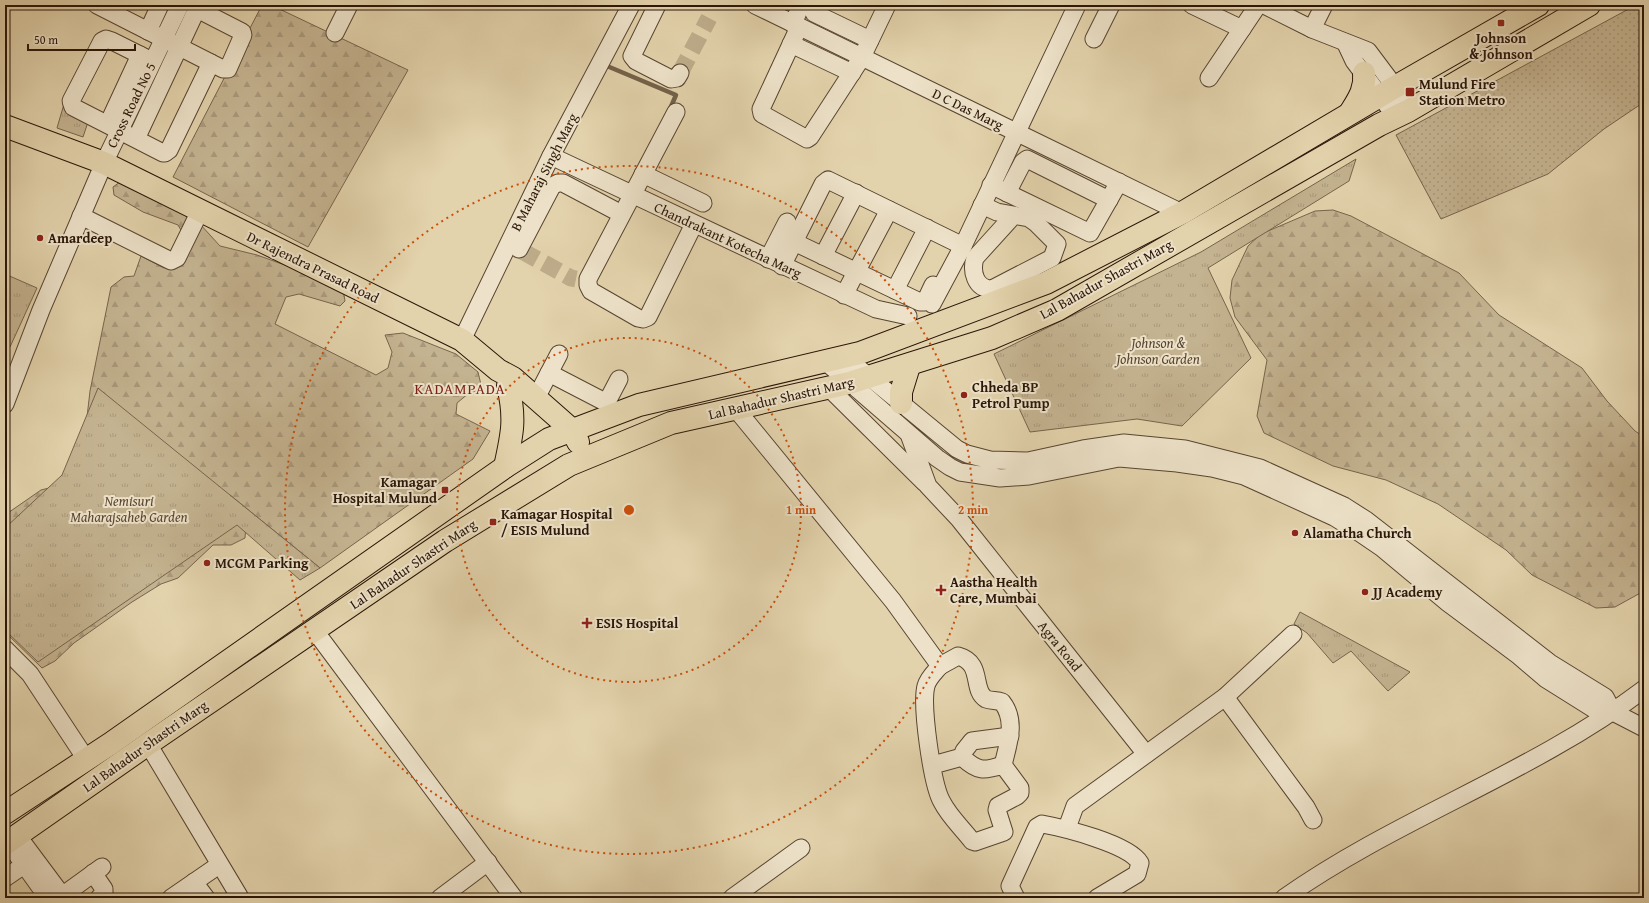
<svg xmlns="http://www.w3.org/2000/svg" width="1649" height="903" font-family="'Gentium Book Plus',serif">
  <style>
    .grass { fill: url(#grass-dots); stroke: #77644c }
    .forest { fill: url(#forest-firs); stroke: #77644c }
    .park { fill: url(#park-tufts); stroke: #77644c }
    .lines { fill: none; stroke-linecap: round; stroke-linejoin: round }
    .stream { stroke: #736149; stroke-width: 4.5 }
    .minor-tunnel { stroke: #bead8b; stroke-width: 17; stroke-dasharray: 17 8; stroke-linecap: butt }
    .minor-casing { stroke: #584531; stroke-width: 19 }
    .major-casing { stroke: #2a1608; stroke-width: 24 }
    .minor { stroke: #ede2c9; stroke-width: 17 }
    .major { stroke: #e3d3ac; stroke-width: 22 }
    .ring { fill: none; stroke: #cc4f0b; stroke-width: 2; stroke-dasharray: 2 4 }
    .poi-dot { fill: #8f2418; stroke: #ede2c9; stroke-width: 1.5 }
    .labels { text-anchor: middle; dominant-baseline: central; stroke-width: 4; stroke-linejoin: round; paint-order: stroke }
    .poi-label { font-size: 14px; font-weight: bold; fill: #2a1608; stroke: #ede2c9; text-anchor: start }
    .street-label { font-size: 14px; fill: #2a1608; stroke: #ede2c9 }
    .park-label { font-size: 14px; font-style: italic; fill: #584531; stroke: #ede2c9 }
    .neighbourhood-label { font-size: 15px; letter-spacing: 1px; fill: #7a1f14; stroke: #ede2c9 }
    .centre { fill: #cc4f0b; stroke: #ede2c9; stroke-width: 2 }
    .ring-label { font-size: 12px; text-anchor: middle; font-weight: bold; fill: #cc4f0b; stroke: #ede2c9; stroke-width: 4; stroke-linejoin: round; paint-order: stroke }
  </style>
  <defs>
    <pattern id="grass-dots" width="8" height="8" patternUnits="userSpaceOnUse"><rect width="8" height="8" fill="#c4b390"/><path d="M2 2h.1M6 6h.1" fill="none" stroke="#a9997b" stroke-width="1.8" stroke-linecap="round"/></pattern>
    <pattern id="forest-firs" width="22" height="20" patternUnits="userSpaceOnUse"><rect width="22" height="20" fill="#c4b390"/><path d="M5 1l3.5 6h-7zM16 11l3.5 6h-7z" fill="#a9997b"/></pattern>
    <pattern id="park-tufts" width="24" height="20" patternUnits="userSpaceOnUse"><rect width="24" height="20" fill="#c4b390"/><path d="M3 7l-1-3M5 7V3M7 7l1-3M15 17l-1-3M17 17v-4M19 17l1-3" fill="none" stroke="#a9997b"/></pattern>
  </defs>
  <rect width="100%" height="100%" fill="#e3d3ac"/>
  <filter id="stains"><feTurbulence type="fractalNoise" baseFrequency=".005" numOctaves="4"/><feColorMatrix values="0 0 0 0 .2 0 0 0 0 .09 0 0 0 0 .02 0 0 0 .5 -.17"/></filter>
  <radialGradient id="worn" r=".72"><stop offset=".6" stop-color="#630" stop-opacity="0"/><stop offset="1" stop-color="#630" stop-opacity=".3"/></radialGradient>
  <path class="grass" d="M1636,5H1644V102L1604,129L1548,174L1441,219L1396,135Z"/>
  <g class="forest">
    <path d="M262,5H271L408,70L308,247L173,177Z"/>
    <path d="M120,182L172,204L200,224L220,246L257,255L307,273L343,289L345,301L340,306L299,294L286,297L275,324L376,375L388,368L392,352L385,335L403,333L456,354L478,372L482,389L469,393L457,403L456,414L490,431L473,459L320,568L230,495L246,524L245,538L231,545H213L178,578L161,584L132,602L74,643L55,661L42,668L5,632V515L41,490L57,486L74,462L87,417L90,391L111,287L124,277L134,276L141,256L164,268L178,260L187,241L178,225L143,212L114,195L113,187Z"/>
    <path d="M1333,210L1351,216L1459,273L1499,315L1582,368L1607,401L1635,431L1644,437V591L1615,607L1596,608L1532,575L1506,550L1438,504L1386,480L1333,466L1264,433L1257,416L1267,360L1235,317L1230,298L1232,280L1248,246L1261,234L1315,211Z"/>
  </g>
  <g class="park">
    <path d="M64,104L89,119L83,137L57,128Z"/>
    <path d="M1356,159L1349,181L1208,268L1251,358L1182,426L1137,419L1030,432L994,354L1201,252Z"/>
    <path d="M5,274L37,288L10,347L5,345Z"/>
    <path d="M98,388L320,568L300,580L237,525L38,662L5,630V528L62,475Z"/>
    <path d="M1300,612L1410,672L1388,691L1351,651L1333,663L1307,633L1294,624Z"/>
  </g>
  <g class="lines">
    <path class="stream" d="M607,66L676,95L670,109"/>
    <g class="minor-tunnel">
      <path d="M680,73L709,18"/>
      <path d="M522,251L571,278L576,279"/>
    </g>
    <g class="minor-casing">
      <g id="minor">
        <path d="M97,5L211,63"/>
        <path d="M657,5L632,56L636,61L671,79L677,78L680,73"/>
        <path d="M755,5L1182,213"/>
        <path d="M1192,5L1242,29"/>
        <path d="M1264,5L1312,29L1368,51L1395,87L1408,111"/>
        <path d="M814,13L870,40"/>
        <path d="M793,24L801,5"/>
        <path d="M799,27L761,109L762,114L807,139L810,137L862,57L887,5"/>
        <path d="M1312,29L1324,5"/>
        <path d="M148,31L160,5"/>
        <path d="M335,33L349,5"/>
        <path d="M1094,39L1111,5"/>
        <path d="M791,44L852,73"/>
        <path d="M1346,44L1354,61L1396,117"/>
        <path d="M1209,78L1258,5"/>
        <path d="M676,112L588,279V285L591,291L638,318L643,319L648,317L694,224"/>
        <path d="M108,124L140,55"/>
        <path d="M136,139L195,13L201,11L242,32L243,35L228,69H223L211,63L169,150L165,153H163L73,107L71,101L102,41L106,39L112,41L152,61"/>
        <path d="M551,156L876,309L908,316"/>
        <path d="M643,174L703,203"/>
        <path d="M991,185L1090,233L1119,182"/>
        <path d="M1007,193L1023,162L1027,159L1109,200"/>
        <path d="M982,205L997,212L1029,218L1036,223L1057,244L1052,258L992,289C975,289 971,271 975,258L1013,216"/>
        <path d="M81,216L171,261L177,258L200,211"/>
        <path d="M794,242L920,302H925L933,285"/>
        <path d="M519,249L552,186L558,183H563L614,210"/>
        <path d="M823,256L856,193"/>
        <path d="M768,259L787,222"/>
        <path d="M782,266L823,184L828,180L963,246"/>
        <path d="M895,290L927,228"/>
        <path d="M844,295L889,210"/>
        <path d="M932,304L963,246L1077,5"/>
        <path d="M462,340L551,156L631,5"/>
        <path d="M825,361L937,458L950,467L960,472L1000,478L1029,476L1119,458L1177,463L1212,468L1244,476L1334,517L1360,533L1382,548L1448,603L1519,656L1546,679L1597,711L1613,712L1605,697L1550,663L1366,520L1344,506L1260,468L1185,449L1124,443L1083,449L1028,461L990,460L967,454L957,449L845,357"/>
        <path d="M549,373L603,401L609,398L619,379"/>
        <path d="M829,388L925,483"/>
        <path d="M536,398L559,354"/>
        <path d="M5,404L41,310L104,163L180,5"/>
        <path d="M736,409L893,601L940,666C935,672 928,678 926,686C921,705 932,785 942,802C949,816 962,828 972,841L975,842L1004,832L997,810L998,806L1017,796L1020,793V788L1003,765C984,771 978,772 962,757L933,765"/>
        <path d="M910,437L928,486L959,519L1146,754"/>
        <path d="M315,631L514,898"/>
        <path d="M5,649L30,674L86,759"/>
        <path d="M940,666L958,656C984,663 971,690 986,699C991,701 997,700 1002,702C1017,721 1008,744 1003,765"/>
        <path d="M1225,697L1306,807L1313,820"/>
        <path d="M1613,712L1644,728"/>
        <path d="M148,744L239,896V898"/>
        <path d="M962,757L964,751L972,741L1010,736"/>
        <path d="M1067,828L1075,806L1225,697L1293,634"/>
        <path d="M17,835L64,898"/>
        <path d="M13,849L48,898"/>
        <path d="M93,873L104,889V893L99,898"/>
        <path d="M5,878L24,865"/>
        <path d="M194,882L206,898"/>
        <path d="M62,896L102,867"/>
        <path d="M171,898L219,865"/>
        <path d="M440,898L488,862"/>
        <path d="M732,898L801,848"/>
        <path d="M1016,898L1010,886L1037,827L1042,824C1064,828 1129,844 1140,863L1137,874L1097,898"/>
        <path d="M1284,898C1397,818 1533,773 1644,689"/>
      </g>
    </g>
    <g class="major-casing">
      <g id="major">
        <path d="M1350,113C1358,100 1366,89 1364,73"/>
        <path d="M5,126L104,163L462,340L498,370L513,378L572,430L578,442"/>
        <path d="M901,403V392L909,366"/>
        <path d="M505,467C512,435 516,419 508,386"/>
        <path d="M5,813L110,744L505,467L549,439L639,405L860,353L1046,283L1182,213L1395,87L1538,5"/>
        <path d="M5,844L148,744L445,541L569,465L671,423L849,383L992,338L1057,310L1379,125L1408,111L1589,5"/>
      </g>
    </g>
    <use href="#minor" class="minor"/>
    <use href="#major" class="major"/>
  </g>
  <g class="ring">
    <circle cx="629" cy="510" r="172"/>
    <circle cx="629" cy="510" r="344"/>
  </g>
  <g class="poi-dot">
    <rect x="1497" y="19" width="8" height="8" rx="2"/>
    <rect x="1405" y="87" width="10" height="10" rx="2"/>
    <circle cx="40" cy="238" r="4"/>
    <circle cx="964" cy="395" r="4"/>
    <rect x="441" y="486" width="8" height="8" rx="2"/>
    <rect x="489" y="518" width="8" height="8" rx="2"/>
    <circle cx="1295" cy="533" r="4"/>
    <circle cx="207" cy="563" r="4"/>
    <path d="M939 584h4v4h4v4h-4v4h-4v-4h-4v-4h4z"/>
    <circle cx="1365" cy="592" r="4"/>
    <path d="M585 617h4v4h4v4h-4v4h-4v-4h-4v-4h4z"/>
  </g>
  <g class="labels">
    <g class="poi-label">
      <text x="1501" y="38" text-anchor="middle">Johnson<tspan x="1501" dy="16">&amp; Johnson</tspan></text>
      <text x="1419" y="84">Mulund Fire<tspan x="1419" dy="16">Station Metro</tspan></text>
      <text x="48" y="238">Amardeep</text>
      <text x="972" y="387">Chheda BP<tspan x="972" dy="16">Petrol Pump</tspan></text>
      <text x="437" y="482" text-anchor="end">Kamagar<tspan x="437" dy="16">Hospital Mulund</tspan></text>
      <text x="501" y="514">Kamagar Hospital<tspan x="501" dy="16">/ ESIS Mulund</tspan></text>
      <text x="1303" y="533">Alamatha Church</text>
      <text x="215" y="563">MCGM Parking</text>
      <text x="950" y="582">Aastha Health<tspan x="950" dy="16">Care, Mumbai</tspan></text>
      <text x="1373" y="592">JJ Academy</text>
      <text x="596" y="623">ESIS Hospital</text>
    </g>
    <g class="street-label">
      <text transform="translate(131 105) rotate(-64)">Cross Road No 5</text>
      <text transform="translate(968 109) rotate(26)">D C Das Marg</text>
      <text transform="translate(544 172) rotate(-63)">B Maharaj Singh Marg</text>
      <text transform="translate(728 240) rotate(25)">Chandrakant Kotecha Marg</text>
      <text transform="translate(313 267) rotate(26)">Dr Rajendra Prasad Road</text>
      <text transform="translate(1106 279) rotate(-29)">Lal Bahadur Shastri Marg</text>
      <text transform="translate(781 398) rotate(-13)">Lal Bahadur Shastri Marg</text>
      <text transform="translate(413 564) rotate(-34)">Lal Bahadur Shastri Marg</text>
      <text transform="translate(1060 646) rotate(51)">Agra Road</text>
      <text transform="translate(145 746) rotate(-35)">Lal Bahadur Shastri Marg</text>
    </g>
    <g class="park-label">
      <text x="1158" y="343">Johnson &amp;<tspan x="1158" dy="16">Johnson Garden</tspan></text>
      <text x="129" y="501">Nemisuri<tspan x="129" dy="16">Maharajsaheb Garden</tspan></text>
    </g>
    <g class="neighbourhood-label">
      <text x="460" y="388">KADAMPADA</text>
    </g>
  </g>
  <circle cx="629" cy="510" r="6" class="centre"/>
  <g class="ring-label">
    <text x="801" y="514">1 min</text>
    <text x="973" y="514">2 min</text>
  </g>
  <rect width="1649" height="903" fill="none" stroke="#e3d3ac" stroke-width="20"/>
  <rect x="6" y="6" width="1637" height="891" fill="none" stroke="#2a1608" stroke-width="2"/>
  <rect x="10" y="10" width="1629" height="883" fill="none" stroke="#2a1608"/>
  <path d="M28 44v6h107v-6" fill="none" stroke="#2a1608" stroke-width="2"/>
  <text x="34" y="44" font-size="12" fill="#2a1608" stroke="#ede2c9" stroke-width="3" paint-order="stroke">50 m</text>
  <rect width="100%" height="100%" filter="url(#stains)"/>
  <rect width="100%" height="100%" fill="url(#worn)"/>
</svg>
